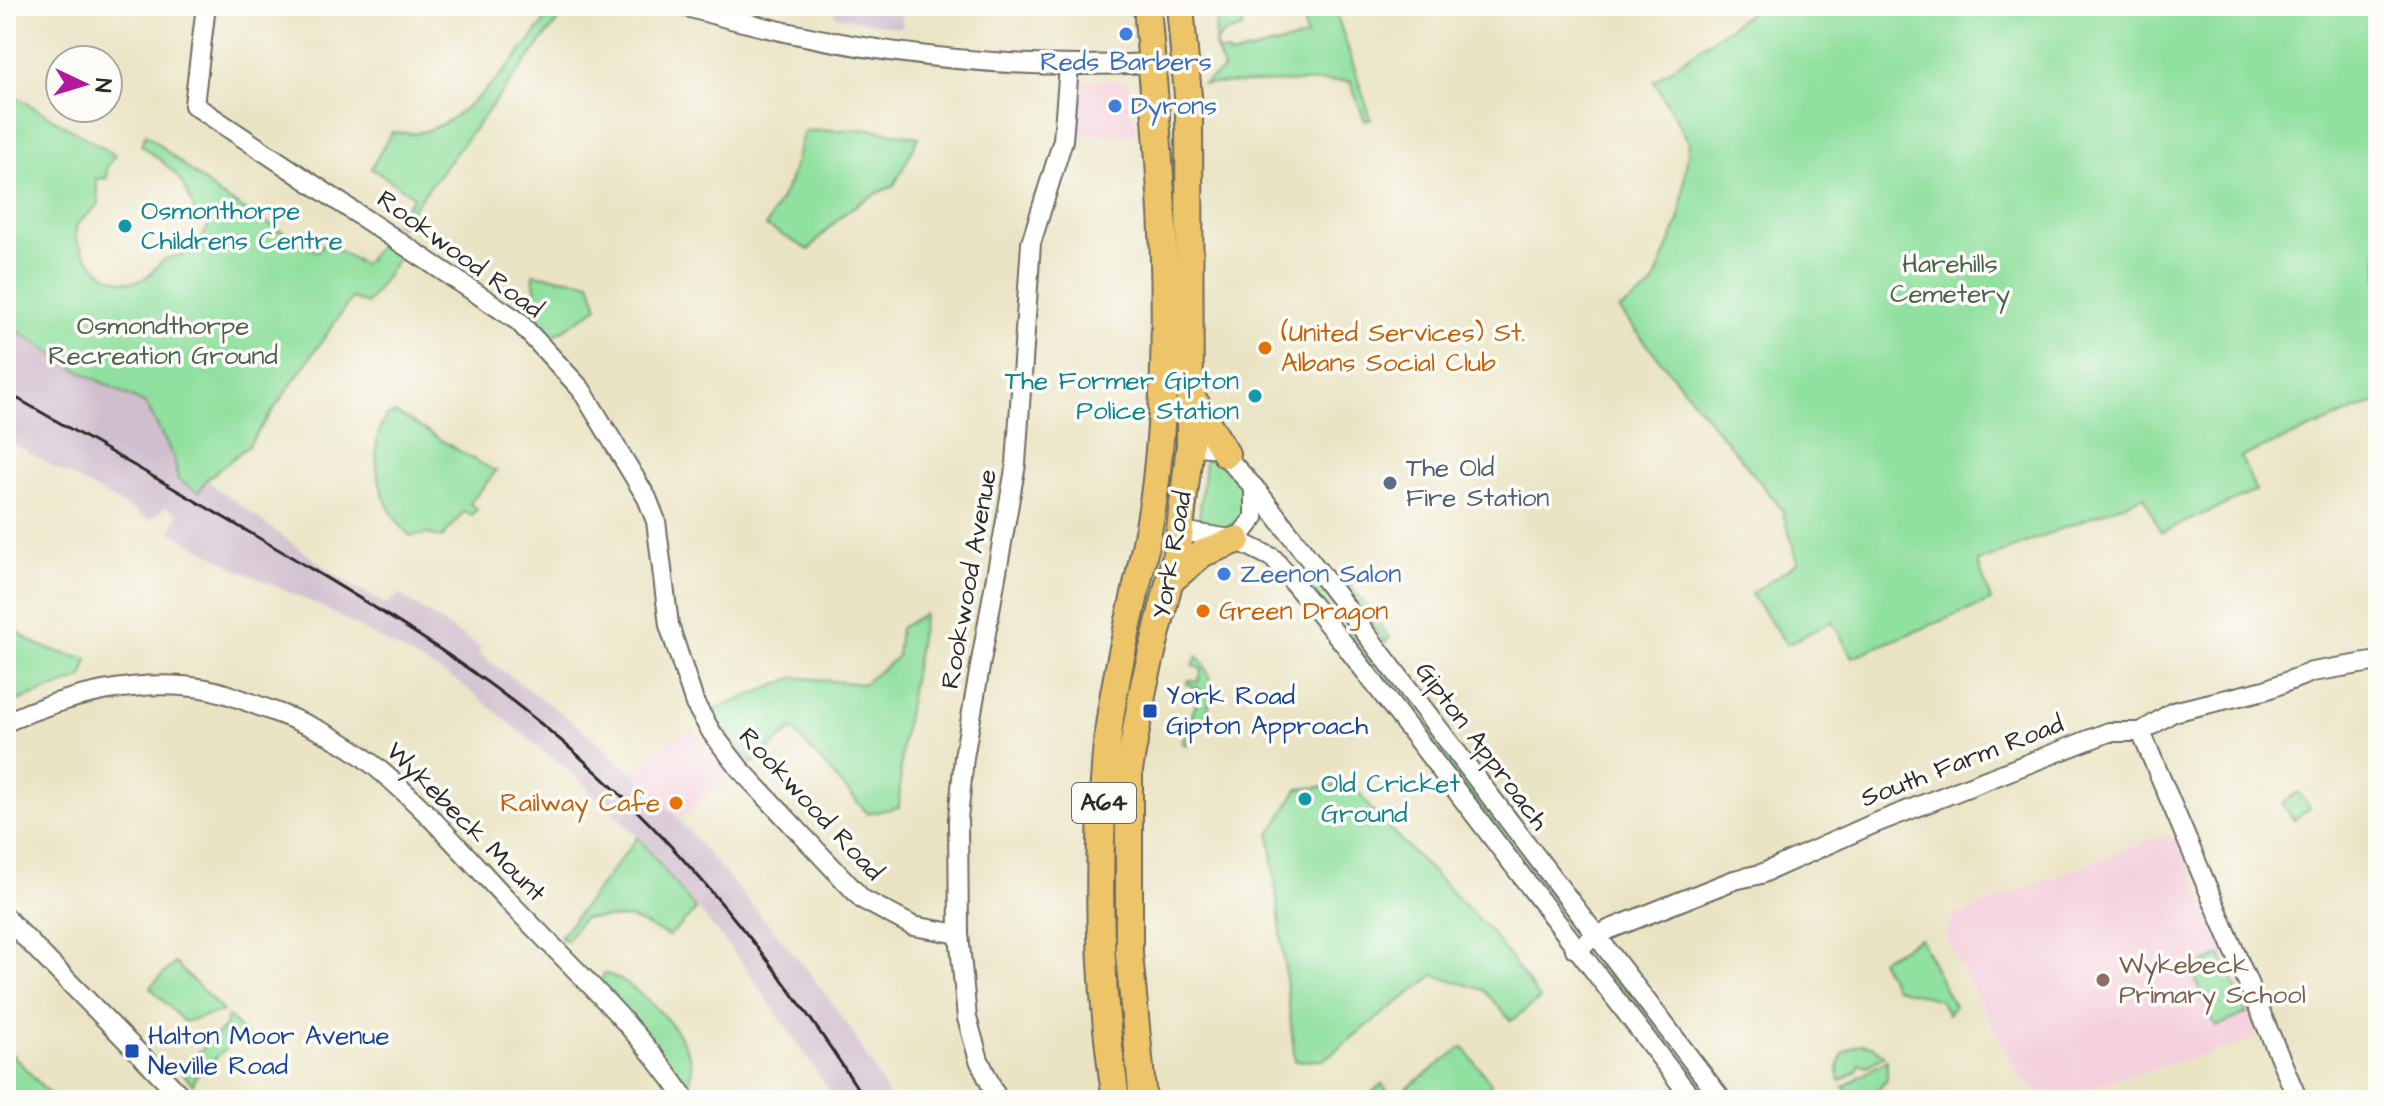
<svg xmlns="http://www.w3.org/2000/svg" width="2384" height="1106" font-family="'Architects Daughter',sans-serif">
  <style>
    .built { fill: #f4cfdd }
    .industrial { fill: #d0bdcd }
    .green { fill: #90e09f; stroke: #5e8665; stroke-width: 2 }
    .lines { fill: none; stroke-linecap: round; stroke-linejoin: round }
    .minor-casing { stroke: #6e6c61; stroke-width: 22 }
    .highway-casing { stroke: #6e6c61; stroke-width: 30 }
    .minor { stroke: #fff; stroke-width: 18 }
    .highway { stroke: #eec469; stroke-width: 26 }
    .rail { stroke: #2b2b2b; stroke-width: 3 }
    .shop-dot { fill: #3f7fe0; stroke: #fdfcf7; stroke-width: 3 }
    .culture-dot { fill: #0f9aa8; stroke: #fdfcf7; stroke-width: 3 }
    .food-dot { fill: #e8710a; stroke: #fdfcf7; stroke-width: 3 }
    .service-dot { fill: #5c6f8a; stroke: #fdfcf7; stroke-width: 3 }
    .transit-dot { fill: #1a4fb4; stroke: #fdfcf7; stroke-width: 3 }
    .education-dot { fill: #8d6e63; stroke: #fdfcf7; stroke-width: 3 }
    .labels { text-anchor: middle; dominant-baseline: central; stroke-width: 7; stroke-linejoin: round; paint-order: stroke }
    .shield { fill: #fdfcf7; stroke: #6a6a68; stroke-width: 2 }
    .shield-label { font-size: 24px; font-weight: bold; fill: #2b2b2b }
    .shop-label { font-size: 26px; fill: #366cbe; stroke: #fdfcf7; text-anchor: start }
    .culture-label { font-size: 26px; fill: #0d838f; stroke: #fdfcf7; text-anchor: start }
    .street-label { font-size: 26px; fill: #2b2b2b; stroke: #fdfcf7 }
    .park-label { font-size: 26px; fill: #49614e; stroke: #fdfcf7 }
    .food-label { font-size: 26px; fill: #c56008; stroke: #fdfcf7; text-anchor: start }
    .service-label { font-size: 26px; fill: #4e5e75; stroke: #fdfcf7; text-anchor: start }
    .transit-label { font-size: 26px; fill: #164399; stroke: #fdfcf7; text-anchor: start }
    .education-label { font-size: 26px; fill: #785e54; stroke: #fdfcf7; text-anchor: start }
  </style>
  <rect width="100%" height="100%" fill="#fdfcf7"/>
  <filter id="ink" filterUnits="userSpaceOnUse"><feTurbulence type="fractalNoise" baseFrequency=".0125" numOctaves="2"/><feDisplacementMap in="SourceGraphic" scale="16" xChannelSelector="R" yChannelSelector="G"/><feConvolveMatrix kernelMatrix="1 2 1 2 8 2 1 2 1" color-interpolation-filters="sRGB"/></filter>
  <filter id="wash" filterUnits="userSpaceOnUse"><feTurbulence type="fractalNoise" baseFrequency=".006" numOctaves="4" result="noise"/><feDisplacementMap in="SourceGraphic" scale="32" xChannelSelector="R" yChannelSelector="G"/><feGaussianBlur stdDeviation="1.8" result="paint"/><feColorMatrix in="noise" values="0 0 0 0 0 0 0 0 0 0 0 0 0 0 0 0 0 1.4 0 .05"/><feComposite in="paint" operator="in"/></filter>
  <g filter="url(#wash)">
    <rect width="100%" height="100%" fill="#eae4c5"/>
    <g class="built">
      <path d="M1086,80L1128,81L1138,135H1077L1079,85Z"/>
      <path d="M694,730L730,775L679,820L633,773L672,737Z"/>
      <path d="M2160,836H2169L2179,844L2257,1024L2256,1034L2250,1042L2070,1092H2043L2030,1086L2020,1077L1944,934L1953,917Z"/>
    </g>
    <g class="industrial">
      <path d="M832,6H899L903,25L900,28L835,16Z"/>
      <path d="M6,323L79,371L146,404L174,458L178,480L199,492L206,480L338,577L387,605L399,594L481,648L478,653L576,724L633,773L679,820L810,973L853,1033L891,1100H836L741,961L638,837L575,776L459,682L320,606L239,570L171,532L178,514L166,507L150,520L6,440Z"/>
    </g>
    <g class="green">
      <path d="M554,6H569L399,226L395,223L414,196L371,168L392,132C400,132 410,134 417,133C465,126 530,45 554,6Z"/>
      <path d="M917,6H1129L1130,13L917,9Z"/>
      <path d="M1217,6H1245L1249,20L1242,22L1243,28L1223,34L1215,43L1218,52H1227L1229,56L1307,37L1300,6H1334L1371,119L1365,121L1350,81L1203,84L1224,69L1215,46Z"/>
      <path d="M1759,6H2378V401L2241,457L2256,491L2161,533L2144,496L1978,562L1991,601L1852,657L1832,621L1787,645L1751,594L1798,562L1782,509L1619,310L1652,287L1680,218L1689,142L1654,81Z"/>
      <path d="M6,91L115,155L107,167V178L96,179L99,204L77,224L75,235C82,259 113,290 141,280C152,276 155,266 164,260C172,256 186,254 195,252L210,223L207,217L196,215C184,177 172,168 141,145L146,134L220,195L317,252L325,242L364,265L381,242L400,255L367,304L352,298L248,446L206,480L199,492L178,480L174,458L146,404L79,371L6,323Z"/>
      <path d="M871,129L919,137L894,186C856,200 835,219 809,250L766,226L789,183L804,131Z"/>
      <path d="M533,274L590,282L598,307L551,338L539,319Z"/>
      <path d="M395,413C430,431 461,455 496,471L470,503L477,509L471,516L464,511L442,538L429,534L410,536C380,507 365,453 386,416Z"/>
      <path d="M1213,455C1234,473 1253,486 1245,516L1221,531L1205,529L1199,521L1205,461Z"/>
      <path d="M1307,576H1312L1583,927L1579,933L1304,584Z"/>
      <path d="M1350,584L1390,638L1385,642L1345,589Z"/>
      <path d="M924,614L902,745L899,807L868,814L792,729L752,764L710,712L795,677L863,684L897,657L900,628Z"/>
      <path d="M8,619C25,647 58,652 88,659L82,678L6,705Z"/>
      <path d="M1197,656C1215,672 1214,708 1200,726L1194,725L1187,745L1182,743L1201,690L1187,684L1188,680L1198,682L1202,669L1193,666Z"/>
      <path d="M1353,784L1373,812L1491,932L1540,999L1511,1021L1484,990L1434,975L1323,1060L1295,1061L1270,834L1298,789Z"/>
      <path d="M2298,792L2310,808L2294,820L2282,803Z"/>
      <path d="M638,837L696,910L669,936L630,918H583L566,941L560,937Z"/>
      <path d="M1920,938L1954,1007L1948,1015L1940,1000L1895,988L1880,960Z"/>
      <path d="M1595,948L1716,1100H1697L1590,952Z"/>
      <path d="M2221,955L2247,1013L2216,1027L2190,969Z"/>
      <path d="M175,963L223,1011L184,1022L150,987Z"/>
      <path d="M604,973C637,982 703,1044 690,1081L686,1083L601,982Z"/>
      <path d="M228,1016L248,1037L237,1038L195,1077L193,1085L175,1064L182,1067L189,1062L225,1026Z"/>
      <path d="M1861,1044L1872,1046L1884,1056L1867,1066L1860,1064L1857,1071L1840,1081C1834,1062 1842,1049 1861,1044Z"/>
      <path d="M1463,1047L1491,1083L1484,1100H1369V1095L1382,1084L1393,1098Z"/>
      <path d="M6,1048L55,1100H6Z"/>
      <path d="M1887,1060V1080L1875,1093L1853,1094L1843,1087Z"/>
    </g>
  </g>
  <g filter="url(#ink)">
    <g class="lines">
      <g class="minor-casing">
        <g id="minor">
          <path d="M206,6L194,105L518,321L581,389L647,498L656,521L669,625L695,704L712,733L740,769L862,899L913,926L959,934"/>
          <path d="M683,6C835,50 994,72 1152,63"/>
          <path d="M1190,445L1218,448L1258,492L1722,1100"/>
          <path d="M1181,531L1237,540L1273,558L1345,645L1693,1100"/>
          <path d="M1237,540L1254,518V487"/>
          <path d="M6,722C66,695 140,677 207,689C228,693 250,703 270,710C302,722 334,735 362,756C419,799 467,858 517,910C576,971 639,1029 686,1100"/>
          <path d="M2141,732L2298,1100"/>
          <path d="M6,918L185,1100"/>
          <path d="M1575,949L1608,930L1734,880L1761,874L1873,824L2109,732H2141L2173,712L2265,690L2312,672L2378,661"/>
          <path d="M998,1100L979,1060L967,1018L959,934L958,819L964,757L1016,464L1031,243L1063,140L1069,66"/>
        </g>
      </g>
      <g class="highway-casing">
        <g id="highway">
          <path d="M1190,394L1226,454"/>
          <path d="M1171,580L1203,553L1237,540"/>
          <path d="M1116,1100C1098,983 1096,862 1107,744C1116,652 1148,563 1157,471C1174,315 1160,161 1147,6"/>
          <path d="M1143,1100L1129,954V770L1144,685L1178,546L1190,445L1189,107L1180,6"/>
        </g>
      </g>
      <use href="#minor" class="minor"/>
      <use href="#highway" class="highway"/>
      <path class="rail" d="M6,392C102,447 198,502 293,558C373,606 452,653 525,711C662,819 772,954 865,1100"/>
    </g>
  </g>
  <g class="shop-dot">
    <circle cx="1126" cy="34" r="8"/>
    <circle cx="1115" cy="106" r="8"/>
    <circle cx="1224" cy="574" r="8"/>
  </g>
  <g class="culture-dot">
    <circle cx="125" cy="226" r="8"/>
    <circle cx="1255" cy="396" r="8"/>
    <circle cx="1305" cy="799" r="8"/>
  </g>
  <g class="food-dot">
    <circle cx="1265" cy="348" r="8"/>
    <circle cx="1203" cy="611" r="8"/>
    <circle cx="676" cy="803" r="8"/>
  </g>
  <circle class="service-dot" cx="1390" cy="483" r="8"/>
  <g class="transit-dot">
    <rect x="1142" y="703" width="16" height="16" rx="4"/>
    <rect x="124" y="1043" width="16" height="16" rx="4"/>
  </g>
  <circle class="education-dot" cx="2103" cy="980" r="8"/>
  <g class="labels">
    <rect class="shield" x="1072" y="783" width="64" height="40" rx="6"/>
    <g class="shield-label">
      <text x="1104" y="803">A64</text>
    </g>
    <g class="shop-label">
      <text x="1126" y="62" text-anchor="middle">Reds Barbers</text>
      <text x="1131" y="106">Dyrons</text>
      <text x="1240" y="574">Zeenon Salon</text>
    </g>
    <g class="culture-label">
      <text x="141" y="211">Osmonthorpe<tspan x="141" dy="30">Childrens Centre</tspan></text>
      <text x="1239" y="381" text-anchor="end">The Former Gipton<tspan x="1239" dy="30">Police Station</tspan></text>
      <text x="1321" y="784">Old Cricket<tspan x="1321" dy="30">Ground</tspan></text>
    </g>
    <g class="street-label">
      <text transform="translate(460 254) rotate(36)">Rookwood Road</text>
      <text transform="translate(1172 555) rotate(-80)">York Road</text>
      <text transform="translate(969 579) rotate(-80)">Rookwood Avenue</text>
      <text transform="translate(1482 746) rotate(53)">Gipton Approach</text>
      <text transform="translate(1962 761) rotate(-21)">South Farm Road</text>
      <text transform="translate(811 804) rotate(47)">Rookwood Road</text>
      <text transform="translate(466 822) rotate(45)">Wykebeck Mount</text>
    </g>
    <g class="park-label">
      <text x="1950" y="264">Harehills<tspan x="1950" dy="30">Cemetery</tspan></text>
      <text x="163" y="326">Osmondthorpe<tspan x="163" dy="30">Recreation Ground</tspan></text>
    </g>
    <g class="food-label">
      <text x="1281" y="333">(United Services) St.<tspan x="1281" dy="30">Albans Social Club</tspan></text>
      <text x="1219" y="611">Green Dragon</text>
      <text x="660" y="803" text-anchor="end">Railway Cafe</text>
    </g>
    <g class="service-label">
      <text x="1406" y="468">The Old<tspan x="1406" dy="30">Fire Station</tspan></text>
    </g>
    <g class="transit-label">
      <text x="1166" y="696">York Road<tspan x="1166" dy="30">Gipton Approach</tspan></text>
      <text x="148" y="1036">Halton Moor Avenue<tspan x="148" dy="30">Neville Road</tspan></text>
    </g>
    <g class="education-label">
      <text x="2119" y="965">Wykebeck<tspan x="2119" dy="30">Primary School</tspan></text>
    </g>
  </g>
  <rect width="2384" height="1106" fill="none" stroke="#fdfcf7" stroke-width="32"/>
  <g transform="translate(84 84) rotate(94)"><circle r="38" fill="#fdfcf7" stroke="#a9a8a5" stroke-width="2"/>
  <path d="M0-6L14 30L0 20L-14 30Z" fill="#b5179e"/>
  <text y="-12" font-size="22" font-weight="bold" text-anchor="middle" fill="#2b2b2b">N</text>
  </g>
</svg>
